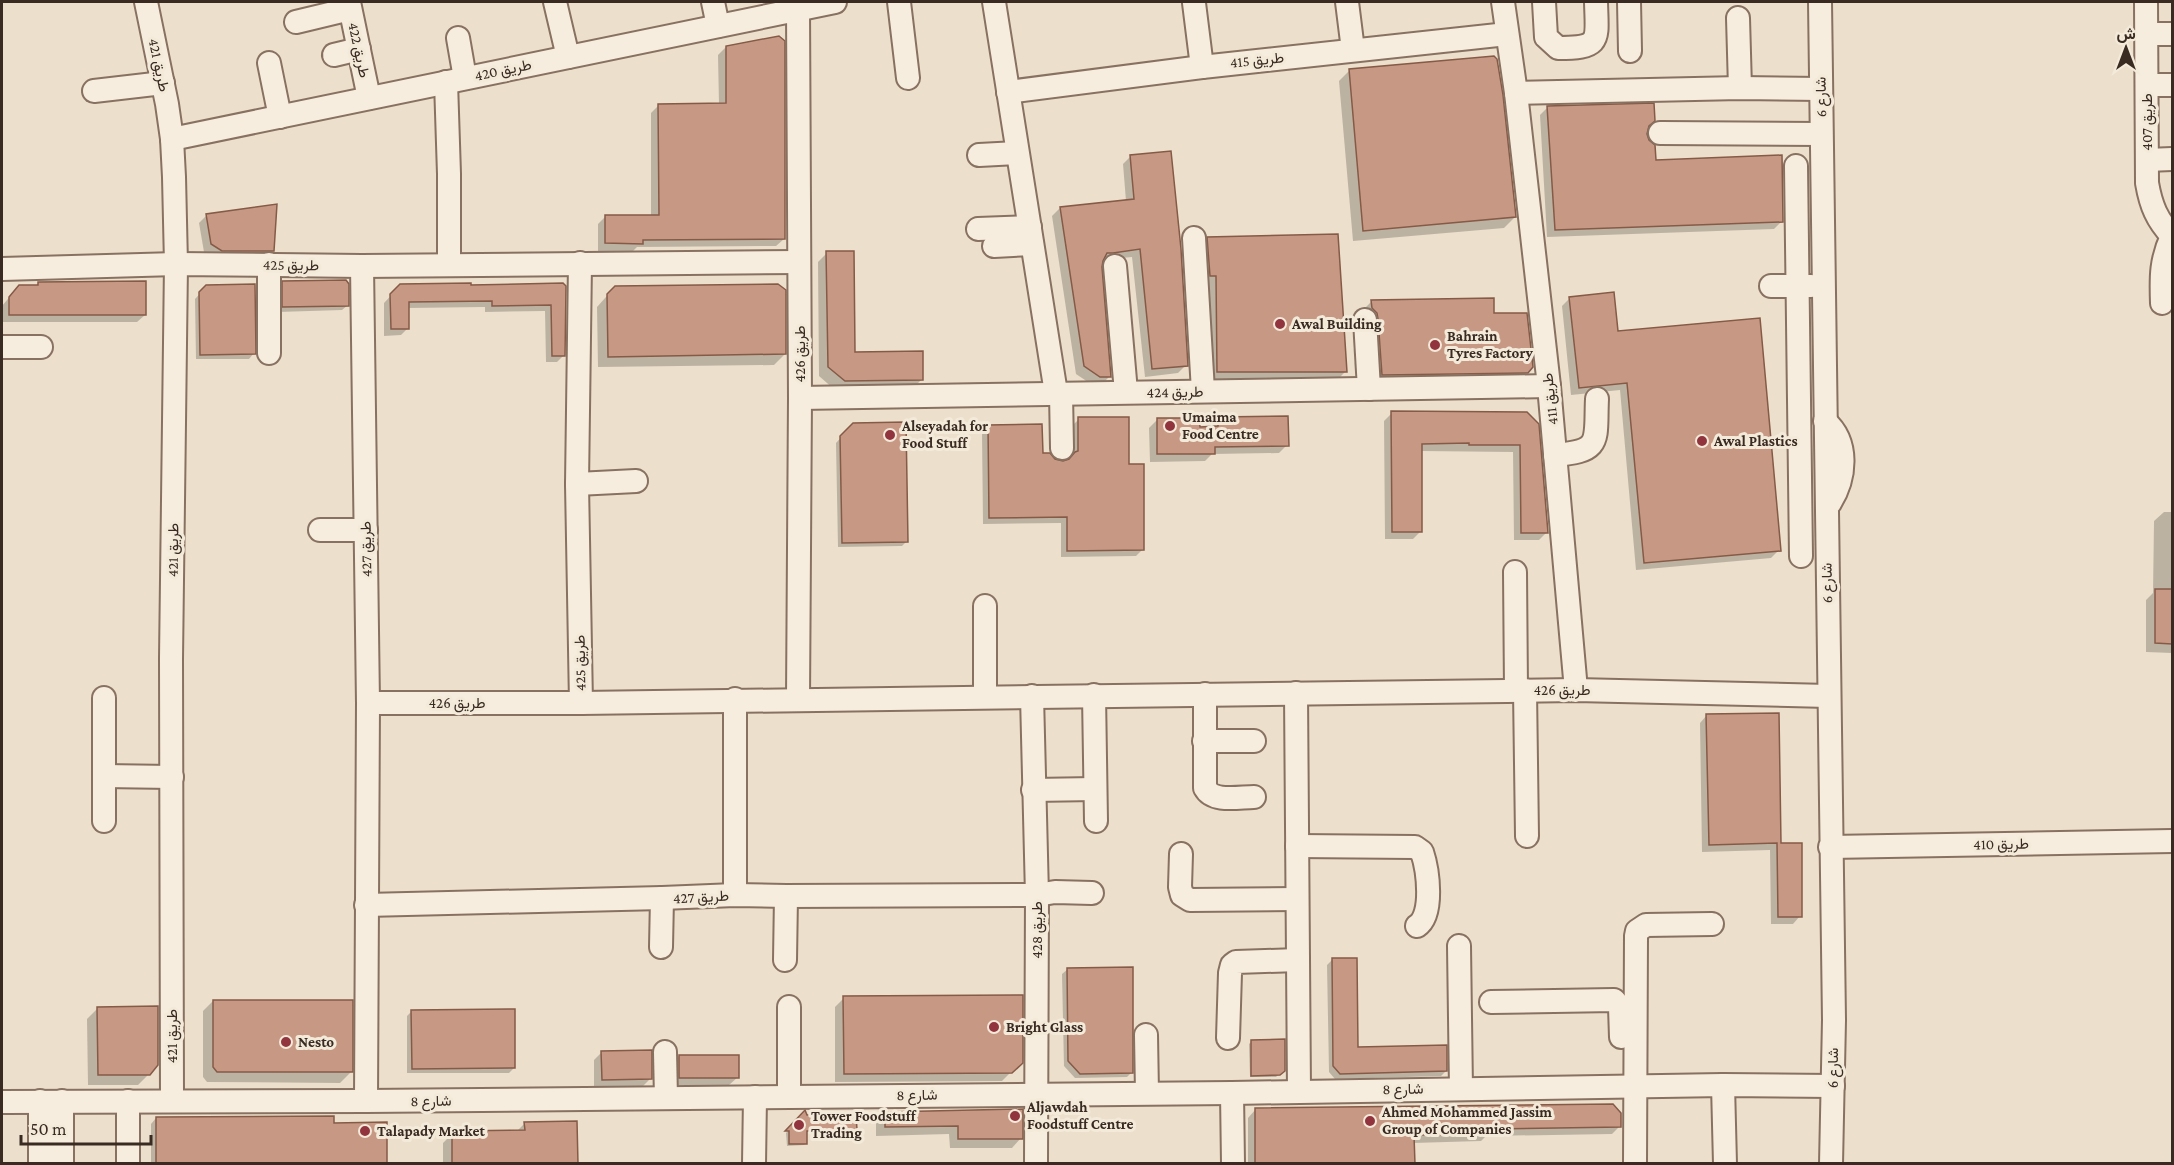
<svg xmlns="http://www.w3.org/2000/svg" width="2174" height="1165" font-family="'Crimson Pro',Vazirmatn,serif">
  <style>
    .shadow { fill: #0003 }
    .building { fill: #c79984; stroke: #855a47; stroke-width: 1.5 }
    .lines { fill: none; stroke-linecap: round; stroke-linejoin: round }
    .minor-casing { stroke: #887160; stroke-width: 26 }
    .minor { stroke: #f7edde; stroke-width: 22 }
    .poi-dot { fill: #92343e; stroke: #f4eada; stroke-width: 2 }
    .labels { text-anchor: middle; dominant-baseline: central; stroke-width: 6; stroke-linejoin: round; paint-order: stroke }
    .street-label { font-size: 15px; fill: #392b22; stroke: #f4eada }
    .poi-label { font-size: 15px; font-weight: bold; fill: #392b22; stroke: #f4eada; text-anchor: start }
  </style>
  <rect width="100%" height="100%" fill="#ecdfcb"/>
  <g class="shadow">
    <path d="M726,47L784,239L776,246L637,247L633,251H598V224L606,216L651,217V113L659,105H719L718,55Z"/>
    <path d="M1350,70L1515,217L1504,228L1353,241L1339,81Z"/>
    <path d="M1548,107L1647,126L1645,134L1655,161L1782,221L1774,229L1547,237L1540,115Z"/>
    <path d="M1131,156L1186,365L1178,373L1145,377L1132,257L1101,260L1110,376L1102,384H1091L1076,374L1052,216L1060,208L1126,201L1123,164Z"/>
    <path d="M207,215L273,251L265,259L213,258L204,252L199,223Z"/>
    <path d="M1208,239L1346,371L1338,379H1210L1208,283H1202L1200,247Z"/>
    <path d="M827,253L853,353L922,379L912,389L835,390L819,376L818,262Z"/>
    <path d="M39,283L145,315L137,322H2V306L12,294L35,286Z"/>
    <path d="M283,283L348,305L342,310L278,312V288Z"/>
    <path d="M207,286L254,353L249,359H196L195,299Z"/>
    <path d="M400,286L565,287L564,355L557,362H546L545,311L485,312V307L407,308L408,328L401,335L384,336V303Z"/>
    <path d="M615,287L785,354L774,365L598,367L597,307Z"/>
    <path d="M1570,298L1617,333L1779,550L1771,558L1636,570L1620,390L1571,395L1562,306Z"/>
    <path d="M1371,302L1493,314L1532,366L1518,381L1374,383L1363,310Z"/>
    <path d="M1392,413L1526,414L1547,532L1539,540H1514L1513,452L1420,451L1421,531L1413,539H1385L1384,421Z"/>
    <path d="M1079,419L1128,466L1143,549L1136,556L1061,557V523L983,524L982,433L988,426L1054,461L1067,462L1072,456V426Z"/>
    <path d="M1218,419L1287,445L1279,453L1212,454L1205,461L1150,462L1149,428L1157,420L1199,429L1210,427Z"/>
    <path d="M853,424L907,541L902,546L838,547L836,443Z"/>
    <path d="M2164,512H2172V653L2146,652V600L2153,593L2154,521Z"/>
    <path d="M1707,715L1780,845L1800,916L1793,924H1771L1770,850L1702,852L1700,723Z"/>
    <path d="M1332,960L1356,1049L1446,1071L1441,1076L1335,1079L1329,1072L1327,965Z"/>
    <path d="M1068,969L1132,1072L1127,1077L1075,1078L1064,1066L1062,974Z"/>
    <path d="M844,998L1021,1062L1002,1081L835,1082V1007Z"/>
    <path d="M213,1001H351V1072L340,1083L207,1082L203,1077V1011Z"/>
    <path d="M98,1008L149,1074L138,1085H88L87,1019Z"/>
    <path d="M412,1011L514,1068L509,1073H407V1016Z"/>
    <path d="M1252,1041L1284,1070L1276,1077H1250L1249,1044Z"/>
    <path d="M602,1052L651,1078L643,1086L594,1087V1060Z"/>
    <path d="M679,1056L738,1077L729,1085H672L671,1064Z"/>
    <path d="M1256,1109L1620,1126L1612,1134L1486,1136L1481,1141L1413,1143V1164H1248V1118Z"/>
    <path d="M1021,1111V1138L1012,1148H950L949,1134L876,1136V1123L885,1114Z"/>
    <path d="M804,1113L806,1116L855,1129L853,1132H806V1143L804,1145L787,1146L786,1133Z"/>
    <path d="M156,1118L386,1164H151V1124Z"/>
    <path d="M525,1123L577,1164H443V1143L453,1133L516,1132Z"/>
  </g>
  <g class="building">
    <path d="M779,36L785,41V239L643,240V244L605,243V215H659L658,104L726,103V46Z"/>
    <path d="M1494,56L1497,59L1503,95L1516,217L1363,231L1349,69Z"/>
    <path d="M1654,103L1655,121L1649,126L1647,134L1649,140L1655,145L1656,160L1782,155L1783,222L1555,230L1547,106Z"/>
    <path d="M1171,151L1181,249L1188,366L1152,369L1140,249L1113,253H1107L1103,261L1102,267L1111,377H1100L1084,366L1060,207L1134,199L1130,155Z"/>
    <path d="M277,204L274,251H222L211,244L206,214Z"/>
    <path d="M1338,234L1347,372H1217L1216,276H1210L1207,237Z"/>
    <path d="M826,251H854L855,352L923,351V380L845,381L828,367Z"/>
    <path d="M346,280L349,284V306L282,307V281Z"/>
    <path d="M146,281V315H9V297L19,285H38V282Z"/>
    <path d="M471,283V285L563,283L566,286L565,356H552L551,305L492,306V301L409,302V329H391L390,294L400,284Z"/>
    <path d="M255,284L256,354L200,355L199,292L206,285Z"/>
    <path d="M778,284L786,290V354L608,357L607,294L615,286Z"/>
    <path d="M1614,292L1618,331L1760,318L1781,551L1644,563L1627,383L1579,388L1569,297Z"/>
    <path d="M1494,298V313H1527L1533,367L1528,373L1382,375L1378,319L1377,313L1372,308L1371,300Z"/>
    <path d="M1391,411L1527,412L1539,424L1548,533H1521L1520,445H1469V443L1422,444V532H1392Z"/>
    <path d="M1288,416L1289,446L1215,447V454H1157V418H1199L1200,427L1218,426V417Z"/>
    <path d="M1078,417H1129V464H1144V550L1067,551V517L989,518L988,425L1042,424L1043,453H1050L1055,459L1063,461L1069,459L1075,452L1078,451Z"/>
    <path d="M906,422L908,542L842,543L840,436L853,423Z"/>
    <path d="M2155,589H2172V644L2155,643Z"/>
    <path d="M1779,713L1781,843H1802V917H1778L1777,843L1709,845L1706,714Z"/>
    <path d="M1332,958H1357L1358,1047L1447,1045V1071L1340,1074L1333,1066Z"/>
    <path d="M1133,967V1073L1080,1074L1068,1061L1067,968Z"/>
    <path d="M1023,995V1063L1012,1073L844,1074L843,996Z"/>
    <path d="M213,1000H353V1072H217L213,1067Z"/>
    <path d="M158,1006V1065L150,1075H98L97,1007Z"/>
    <path d="M515,1009V1068L412,1069L411,1010Z"/>
    <path d="M1285,1039V1071L1280,1075L1251,1076V1040Z"/>
    <path d="M652,1050V1079L602,1080L601,1051Z"/>
    <rect x="679" y="1055" width="60" height="23"/>
    <path d="M1613,1104L1621,1113V1127L1491,1129V1134L1414,1135L1415,1164H1255V1108Z"/>
    <path d="M1023,1109V1139H958V1126L885,1127V1112Z"/>
    <path d="M805,1110L807,1115L856,1114L857,1130L807,1131V1144H789V1131H785Z"/>
    <path d="M334,1116V1123L387,1122V1164H156V1117Z"/>
    <path d="M577,1121L578,1164H452V1131L525,1130L524,1122Z"/>
  </g>
  <g class="lines">
    <g class="minor-casing">
      <g id="minor">
        <path d="M146,2L167,104L172,139L174,177L176,264L171,659L172,1100"/>
        <path d="M349,2L369,98"/>
        <path d="M555,2L568,57"/>
        <path d="M713,2L718,26"/>
        <path d="M796,2L798,9L800,398L798,700"/>
        <path d="M899,2L908,78"/>
        <path d="M994,2L1056,393"/>
        <path d="M1347,2L1353,50"/>
        <path d="M1503,2L1516,93L1549,386L1576,690"/>
        <path d="M1544,2L1546,37L1558,48C1602,48 1597,41 1596,2"/>
        <path d="M1629,2L1630,51"/>
        <path d="M1820,2L1834,1020L1831,1164"/>
        <path d="M2146,2L2147,183C2151,206 2157,220 2172,236"/>
        <path d="M1194,3L1202,67"/>
        <path d="M1738,18L1740,88"/>
        <path d="M296,22L350,9"/>
        <path d="M2147,34H2172"/>
        <path d="M458,38L465,78"/>
        <path d="M334,55L359,49"/>
        <path d="M269,63L280,117"/>
        <path d="M446,82L449,174V265"/>
        <path d="M2147,85H2172"/>
        <path d="M94,91L163,83"/>
        <path d="M1008,92L1202,67L1507,34"/>
        <path d="M1516,93L1740,88L1821,89"/>
        <path d="M1660,133L1821,134"/>
        <path d="M172,139L835,2"/>
        <path d="M979,155L1017,153"/>
        <path d="M2147,160L2172,159"/>
        <path d="M1796,166L1801,556"/>
        <path d="M978,229L1030,227"/>
        <path d="M1194,238L1203,391"/>
        <path d="M994,246L1032,244"/>
        <path d="M580,263L577,484L581,703"/>
        <path d="M269,264V353"/>
        <path d="M362,266L368,703L366,1101"/>
        <path d="M1115,266L1126,392"/>
        <path d="M2,269L176,264L362,266L799,262"/>
        <path d="M1771,286H1811"/>
        <path d="M2162,303C2161,276 2161,260 2172,236"/>
        <path d="M1365,320L1369,389"/>
        <path d="M2,347H41"/>
        <path d="M1061,393L1062,448"/>
        <path d="M800,398L1549,386"/>
        <path d="M1825,421C1849,442 1846,477 1830,503"/>
        <path d="M1555,455C1603,451 1595,441 1597,399"/>
        <path d="M577,484L636,481"/>
        <path d="M320,530H366"/>
        <path d="M1515,572L1516,690"/>
        <path d="M985,606V697"/>
        <path d="M1525,690L1527,836"/>
        <path d="M1296,693L1299,1091"/>
        <path d="M1205,694V788C1213,803 1239,797 1254,797"/>
        <path d="M1094,695L1096,821"/>
        <path d="M1032,696L1037,895L1036,1164"/>
        <path d="M104,698V821"/>
        <path d="M735,699V895"/>
        <path d="M368,703H581L1576,690L1828,696"/>
        <path d="M1204,741H1254"/>
        <path d="M104,776L172,777"/>
        <path d="M1033,790L1095,789"/>
        <path d="M1297,846L1415,847L1422,852C1428,870 1434,915 1417,926"/>
        <path d="M1830,847L2172,841"/>
        <path d="M1181,854L1180,887L1182,895L1190,900L1297,899"/>
        <path d="M366,905L662,898L735,895L786,896L1037,895L1055,892L1092,893"/>
        <path d="M1459,946L1461,1089"/>
        <path d="M661,947L662,898"/>
        <path d="M785,960L786,896"/>
        <path d="M1491,1002L1614,1000L1620,1007L1621,1037"/>
        <path d="M789,1007V1097"/>
        <path d="M1146,1035L1147,1093"/>
        <path d="M1228,1038L1230,973L1232,965L1236,962L1298,960"/>
        <path d="M665,1052L666,1098"/>
        <path d="M1723,1085L1725,1164"/>
        <path d="M1232,1093L1233,1164"/>
        <path d="M40,1101V1164"/>
        <path d="M62,1101V1164"/>
        <path d="M2,1102L366,1101L1232,1093L1723,1085L1833,1086"/>
        <path d="M128,1164V1101"/>
        <path d="M754,1164L755,1097"/>
        <path d="M1635,1164L1636,936L1637,931L1646,925L1712,924"/>
      </g>
    </g>
    <use href="#minor" class="minor"/>
  </g>
  <g class="poi-dot">
    <circle cx="1280" cy="324" r="6"/>
    <circle cx="1435" cy="345" r="6"/>
    <circle cx="1170" cy="426" r="6"/>
    <circle cx="890" cy="435" r="6"/>
    <circle cx="1702" cy="441" r="6"/>
    <circle cx="994" cy="1027" r="6"/>
    <circle cx="286" cy="1042" r="6"/>
    <circle cx="1015" cy="1116" r="6"/>
    <circle cx="1370" cy="1121" r="6"/>
    <circle cx="799" cy="1125" r="6"/>
    <circle cx="365" cy="1131" r="6"/>
  </g>
  <g class="labels">
    <g class="street-label">
      <text transform="translate(359 50) rotate(78)">طريق 422</text>
      <text transform="translate(1257 60) rotate(-6)">طريق 415</text>
      <text transform="translate(159 65) rotate(78)">طريق 421</text>
      <text transform="translate(503 70) rotate(-12)">طريق 420</text>
      <text transform="translate(1821 97) rotate(-91)">شارع 6</text>
      <text transform="translate(2147 122) rotate(-90)">طريق 407</text>
      <text transform="translate(291 265) rotate(1)">طريق 425</text>
      <text transform="translate(800 354) rotate(-90)">طريق 426</text>
      <text transform="translate(1175 392) rotate(-1)">طريق 424</text>
      <text transform="translate(1550 399) rotate(-96)">طريق 411</text>
      <text transform="translate(366 549) rotate(-91)">طريق 427</text>
      <text transform="translate(173 550) rotate(-89)">طريق 421</text>
      <text transform="translate(1827 583) rotate(-91)">شارع 6</text>
      <text transform="translate(580 663) rotate(-91)">طريق 425</text>
      <text x="1562" y="690">طريق 426</text>
      <text x="457" y="703">طريق 426</text>
      <text transform="translate(2001 844) rotate(-1)">طريق 410</text>
      <text transform="translate(701 897) rotate(-3)">طريق 427</text>
      <text transform="translate(1037 930) rotate(-90)">طريق 428</text>
      <text transform="translate(172 1036) rotate(-90)">طريق 421</text>
      <text transform="translate(1833 1068) rotate(-90)">شارع 6</text>
      <text transform="translate(1403 1089) rotate(-1)">شارع 8</text>
      <text transform="translate(917 1095) rotate(-1)">شارع 8</text>
      <text transform="translate(431 1101) rotate(-1)">شارع 8</text>
    </g>
    <g class="poi-label">
      <text x="1292" y="324">Awal Building</text>
      <text x="1447" y="336">Bahrain<tspan x="1447" dy="17">Tyres Factory</tspan></text>
      <text x="1182" y="417">Umaima<tspan x="1182" dy="17">Food Centre</tspan></text>
      <text x="902" y="426">Alseyadah for<tspan x="902" dy="17">Food Stuff</tspan></text>
      <text x="1714" y="441">Awal Plastics</text>
      <text x="1006" y="1027">Bright Glass</text>
      <text x="298" y="1042">Nesto</text>
      <text x="1027" y="1107">Aljawdah<tspan x="1027" dy="17">Foodstuff Centre</tspan></text>
      <text x="1382" y="1112">Ahmed Mohammed Jassim<tspan x="1382" dy="17">Group of Companies</tspan></text>
      <text x="811" y="1116">Tower Foodstuff<tspan x="811" dy="17">Trading</tspan></text>
      <text x="377" y="1131">Talapady Market</text>
    </g>
  </g>
  <rect width="2174" height="1165" fill="none" stroke="#392b22" stroke-width="6"/>
  <g transform="translate(2126 48)" stroke="#f4eada" stroke-width="4.5" paint-order="stroke">
  <path d="M0-4.5L10 22L0 15L-10 22Z" fill="#392b22"/>
  <text y="-9" font-size="16" font-weight="bold" text-anchor="middle" fill="#392b22">ش</text>
  </g>
  <path d="M21 1135v9h130v-9" fill="none" stroke="#392b22" stroke-width="3"/>
  <text x="30" y="1135" font-size="18" fill="#392b22" stroke="#f4eada" stroke-width="4.5" paint-order="stroke">50 m</text>
</svg>
